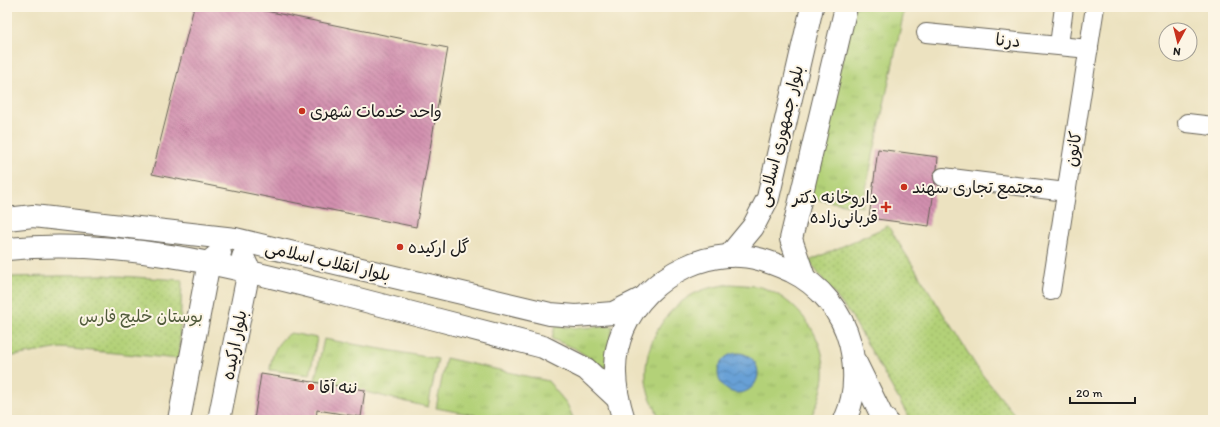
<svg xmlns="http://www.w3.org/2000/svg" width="1220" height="427" font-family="Itim,'Playpen Sans Arabic',sans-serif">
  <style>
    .grass { fill: url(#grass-tufts); stroke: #68764a }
    .park { fill: url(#park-dots); stroke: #68764a }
    .water { fill: url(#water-waves); stroke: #425e79 }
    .building { fill: url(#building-back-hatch) }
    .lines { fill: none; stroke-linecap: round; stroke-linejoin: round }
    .minor-casing { stroke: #656155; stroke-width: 20 }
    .tertiary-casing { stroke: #656155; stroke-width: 24 }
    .minor { stroke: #fff; stroke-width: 18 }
    .tertiary { stroke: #fff; stroke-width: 22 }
    .poi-dot { fill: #c8321e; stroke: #fcf5e5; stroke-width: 1.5 }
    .labels { text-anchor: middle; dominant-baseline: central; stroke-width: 4; stroke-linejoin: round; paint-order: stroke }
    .street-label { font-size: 17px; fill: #1c1c1c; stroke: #fcf5e5 }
    .poi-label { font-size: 17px; fill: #1c1c1c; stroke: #fcf5e5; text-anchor: start }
    .park-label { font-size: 17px; fill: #515b3c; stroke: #fcf5e5 }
  </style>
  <defs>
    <pattern id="grass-tufts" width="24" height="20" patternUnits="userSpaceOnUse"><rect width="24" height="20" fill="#b3d178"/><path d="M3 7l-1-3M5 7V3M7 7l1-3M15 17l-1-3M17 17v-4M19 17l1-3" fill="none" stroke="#99b367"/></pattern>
    <pattern id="park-dots" width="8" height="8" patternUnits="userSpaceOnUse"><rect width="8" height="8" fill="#b3d178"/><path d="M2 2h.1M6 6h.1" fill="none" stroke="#99b367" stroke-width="1.8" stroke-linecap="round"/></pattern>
    <pattern id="water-waves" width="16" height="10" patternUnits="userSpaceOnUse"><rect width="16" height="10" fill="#67a0d6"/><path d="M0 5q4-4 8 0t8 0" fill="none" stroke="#5482ad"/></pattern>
    <pattern id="building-back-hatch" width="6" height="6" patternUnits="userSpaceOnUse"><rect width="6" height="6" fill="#d290af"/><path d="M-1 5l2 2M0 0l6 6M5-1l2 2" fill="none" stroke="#aa758e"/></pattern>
  </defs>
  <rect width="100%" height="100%" fill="#fcf5e5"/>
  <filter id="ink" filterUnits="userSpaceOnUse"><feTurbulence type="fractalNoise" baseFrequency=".025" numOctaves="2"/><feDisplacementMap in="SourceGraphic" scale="8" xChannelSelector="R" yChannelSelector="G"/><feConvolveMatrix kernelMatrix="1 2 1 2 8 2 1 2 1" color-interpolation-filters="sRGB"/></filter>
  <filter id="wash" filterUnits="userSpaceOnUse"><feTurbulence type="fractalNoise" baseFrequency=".012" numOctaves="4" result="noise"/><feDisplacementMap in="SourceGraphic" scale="16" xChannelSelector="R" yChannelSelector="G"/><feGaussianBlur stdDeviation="0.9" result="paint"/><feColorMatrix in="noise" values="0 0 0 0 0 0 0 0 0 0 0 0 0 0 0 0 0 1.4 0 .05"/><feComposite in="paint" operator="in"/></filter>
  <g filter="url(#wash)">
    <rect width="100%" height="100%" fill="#ece2c0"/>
    <g class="grass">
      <path d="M855,7H905L862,207L808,198Z"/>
      <path d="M730,284C740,285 752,285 761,287C797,299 827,338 824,377C822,393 817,406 809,420H660C657,411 651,401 648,392C638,352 663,306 700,291C709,287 721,286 730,284Z"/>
      <path d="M555,326L578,328L613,326L605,368L574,348L552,339Z"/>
      <path d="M291,333L317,338L310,375L270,370C271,355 277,340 291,333Z"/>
      <path d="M324,339L438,359L428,407L315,380Z"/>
      <path d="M446,358L548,381L567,404L574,420H501L436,408Z"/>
    </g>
    <g class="park">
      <path d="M888,226L980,372L1019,420H913L907,414L852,317L809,261Z"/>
      <path d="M103,275L182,280L179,359L61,348L7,357V277Z"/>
    </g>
    <circle class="water" cx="738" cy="373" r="20"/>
    <g id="blocks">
      <g class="building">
        <path d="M194,7H246L448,48L416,227L152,174Z"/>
        <path d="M878,149L938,157L937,169L933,175L935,183L929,226L869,218Z"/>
        <path d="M261,374L365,390L361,417L317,410L316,420H254Z"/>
      </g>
    </g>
  </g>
  <g filter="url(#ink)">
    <use href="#blocks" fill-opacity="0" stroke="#656155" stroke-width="1"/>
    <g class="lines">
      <g class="minor-casing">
        <g id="minor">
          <path d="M926,33L1089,49"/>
          <path d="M1059,45L1064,7"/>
          <path d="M1187,123L1213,126"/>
          <path d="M943,177L1066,192"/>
          <path d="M1051,291L1095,7"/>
        </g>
      </g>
      <g class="tertiary-casing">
        <g id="tertiary">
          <path d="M7,219L33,216L235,239L550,314L576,316L613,313L643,298"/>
          <path d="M7,249C119,238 228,265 335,293C404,311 474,329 543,347L586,369L617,398"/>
          <path d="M729,256L753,227L768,198L812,7"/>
          <path d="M804,277L791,239L846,7"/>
          <path d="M856,363L882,416L886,420"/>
          <path d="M179,420L209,262L220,253"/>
          <path d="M219,420L249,270L243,257"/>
          <path d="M624,420C619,404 615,390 615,373C613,311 669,260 727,256C750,254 771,262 791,271C820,285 842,312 850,343C856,368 856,396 845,420"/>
        </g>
      </g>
      <use href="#minor" class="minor"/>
      <use href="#tertiary" class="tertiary"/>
    </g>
  </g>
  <g class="poi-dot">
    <circle cx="302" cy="111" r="4"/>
    <circle cx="904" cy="187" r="4"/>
    <path d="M884 201h4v4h4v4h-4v4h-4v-4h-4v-4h4z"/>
    <circle cx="400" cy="247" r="4"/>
    <circle cx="311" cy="387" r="4"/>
  </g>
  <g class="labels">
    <g class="street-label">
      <text transform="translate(1008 40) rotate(5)">درنا</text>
      <text transform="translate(780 136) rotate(-76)">بلوار جمهوری اسلامی</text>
      <text transform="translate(1073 149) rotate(-81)">کانون</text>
      <text transform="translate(328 261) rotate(13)">بلوار انقلاب اسلامی</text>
      <text transform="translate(234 345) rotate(-79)">بلوار ارکیده</text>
    </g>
    <g class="poi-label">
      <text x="310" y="111">واحد خدمات شهری</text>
      <text x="912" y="187">مجتمع تجاری سهند</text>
      <text x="878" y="197" text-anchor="end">داروخانه دکتر<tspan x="878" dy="20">قربانی‌زاده</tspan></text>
      <text x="408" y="247">گل ارکیده</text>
      <text x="319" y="387">ننه آقا</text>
    </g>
    <g class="park-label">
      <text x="141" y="316">بوستان خلیج فارس</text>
    </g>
  </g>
  <rect width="1220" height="427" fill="none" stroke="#fcf5e5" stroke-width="24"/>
  <g transform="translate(1178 42) rotate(187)"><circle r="19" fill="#fcf5e5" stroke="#a29e95"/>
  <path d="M0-3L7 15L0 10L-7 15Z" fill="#c8321e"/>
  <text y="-6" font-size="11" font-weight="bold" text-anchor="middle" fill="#1c1c1c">N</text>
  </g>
  <path d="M1070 397v6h65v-6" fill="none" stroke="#1c1c1c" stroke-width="2"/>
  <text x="1076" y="397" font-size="12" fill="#1c1c1c" stroke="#fcf5e5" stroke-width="3" paint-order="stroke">20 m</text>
</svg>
